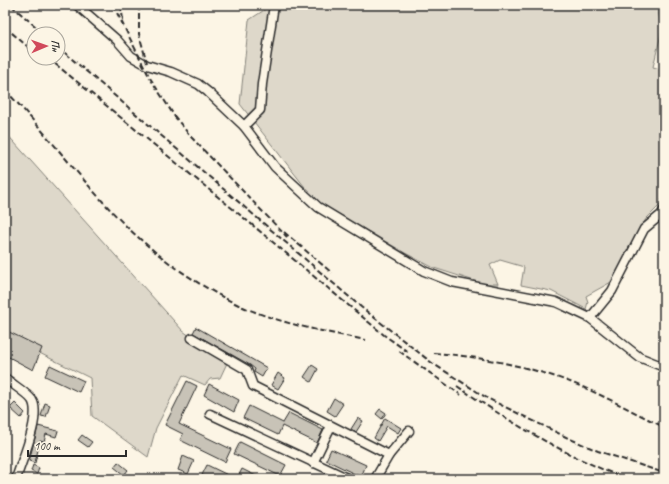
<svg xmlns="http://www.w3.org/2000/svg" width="669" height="484" font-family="Caveat,sans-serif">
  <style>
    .green { fill: #ded8ca; stroke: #84827a }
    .building { fill: #c8c3b7; stroke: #2b2b2b }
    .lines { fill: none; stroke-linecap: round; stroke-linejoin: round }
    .street-casing { stroke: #2b2b2b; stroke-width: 11 }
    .street { stroke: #fcf5e5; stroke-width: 8 }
    .rail { stroke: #2b2b2b; stroke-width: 2; stroke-dasharray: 6 3; stroke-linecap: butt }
  </style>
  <rect width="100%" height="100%" fill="#fcf5e5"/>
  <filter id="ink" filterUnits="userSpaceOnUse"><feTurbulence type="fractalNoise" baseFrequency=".025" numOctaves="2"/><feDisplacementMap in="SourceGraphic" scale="8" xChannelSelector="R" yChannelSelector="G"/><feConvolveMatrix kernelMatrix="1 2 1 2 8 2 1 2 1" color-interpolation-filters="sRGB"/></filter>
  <g filter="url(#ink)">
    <g class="green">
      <path d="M272,5H664V9L658,11L662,30L653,67L664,70V193L661,204L646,219L613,281L586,296L588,302L586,309L551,291L521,285L524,267L500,260L490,265L498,284H484L434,268L405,253L315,200L240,104L249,20Z"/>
      <path d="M5,132L183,331L227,363L220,378L210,379L205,385L183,375L156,428L148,457L92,416L90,378L5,336Z"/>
    </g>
    <g class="building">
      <path d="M196,327L267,368L262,377L254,372L255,369L250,365L193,333Z"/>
      <path d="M5,330L42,348L33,370L5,355Z"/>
      <path d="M50,365L84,381L79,392L45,376Z"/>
      <path d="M312,365L318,369L311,382L304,377Z"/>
      <path d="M278,373L285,378L278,389L271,385Z"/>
      <path d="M187,381L197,386L179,424L231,449L225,462L180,440L183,434L165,425Z"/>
      <path d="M209,384L239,400L234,412L204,395Z"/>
      <path d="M334,398L343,404L335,416L327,411Z"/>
      <path d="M15,403L25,413L21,418L10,408Z"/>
      <path d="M45,403L50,405L46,417L41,416Z"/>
      <path d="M249,406L283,423L289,413L323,430L317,443L282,426L278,435L243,418Z"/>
      <path d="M380,409L386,413L382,419L376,414Z"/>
      <path d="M358,418L363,421L356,432L351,429Z"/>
      <path d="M385,418L401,428L398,433L387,426L378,441L374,438Z"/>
      <path d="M38,426L58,431L56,437L46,434L44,442L40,441L35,463L29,461Z"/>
      <path d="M82,435L92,442L88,447L78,440Z"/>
      <path d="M240,442L286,465L280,476L234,454Z"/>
      <path d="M331,449L366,465L361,477L326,460Z"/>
      <path d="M183,456L194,461L188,474L178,470Z"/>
      <path d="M118,462L128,470L124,475L114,467Z"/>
      <path d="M33,465L39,468L37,474L31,471Z"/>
      <path d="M207,465L236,479H210L202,475Z"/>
      <path d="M242,469L262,479H237Z"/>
    </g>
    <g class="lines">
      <g class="street-casing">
        <g id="street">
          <path d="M77,5L117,40L131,56L147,65L171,72L198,84L208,92L244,126L275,167L318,207L424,271L452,282L556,302L590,318L639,357L664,367"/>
          <path d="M244,126L260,110L262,84L274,5"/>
          <path d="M590,318L612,291L644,229L662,214L664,210"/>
          <path d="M192,338L247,370L253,386L389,455"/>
          <path d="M5,378C13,385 26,392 32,400C42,416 21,462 16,479"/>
          <path d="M210,414L349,479"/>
          <path d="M313,463L331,426"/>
          <path d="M375,479L389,455L409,431"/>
        </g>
      </g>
      <use href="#street" class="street"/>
      <g class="rail">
        <path d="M11,5L44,34"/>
        <path d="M113,5L150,78L175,117L192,138L287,237"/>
        <path d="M121,5L123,20"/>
        <path d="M139,5V34L147,63"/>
        <path d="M5,27L34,52"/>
        <path d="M58,47L361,307L432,363L487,398L568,438L598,451L664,473"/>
        <path d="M48,58L250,223L384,335L408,352"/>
        <path d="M5,90C47,133 83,183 126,226C159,258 201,288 243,307C282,324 325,332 366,340"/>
        <path d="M284,232L332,273"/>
        <path d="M399,351L461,395"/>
        <path d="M434,353C475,356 517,364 556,377C593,389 629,410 664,427"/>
        <path d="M457,386C510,422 567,457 627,479"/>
      </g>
    </g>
  </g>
  <rect width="669" height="484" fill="none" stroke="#fcf5e5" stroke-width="20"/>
  <rect x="10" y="10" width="649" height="464" fill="none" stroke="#2b2b2b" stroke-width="1.5" filter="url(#ink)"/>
  <g transform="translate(46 46) rotate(88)"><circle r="19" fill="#fcf5e5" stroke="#a8a49b"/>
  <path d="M0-3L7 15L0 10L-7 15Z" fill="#d1495b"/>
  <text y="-6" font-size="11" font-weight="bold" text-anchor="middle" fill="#2b2b2b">Пн</text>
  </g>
  <path d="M28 450v6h98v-6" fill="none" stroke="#2b2b2b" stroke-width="2"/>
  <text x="34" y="450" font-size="12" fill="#2b2b2b" stroke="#fcf5e5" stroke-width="3" paint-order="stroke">100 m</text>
</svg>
